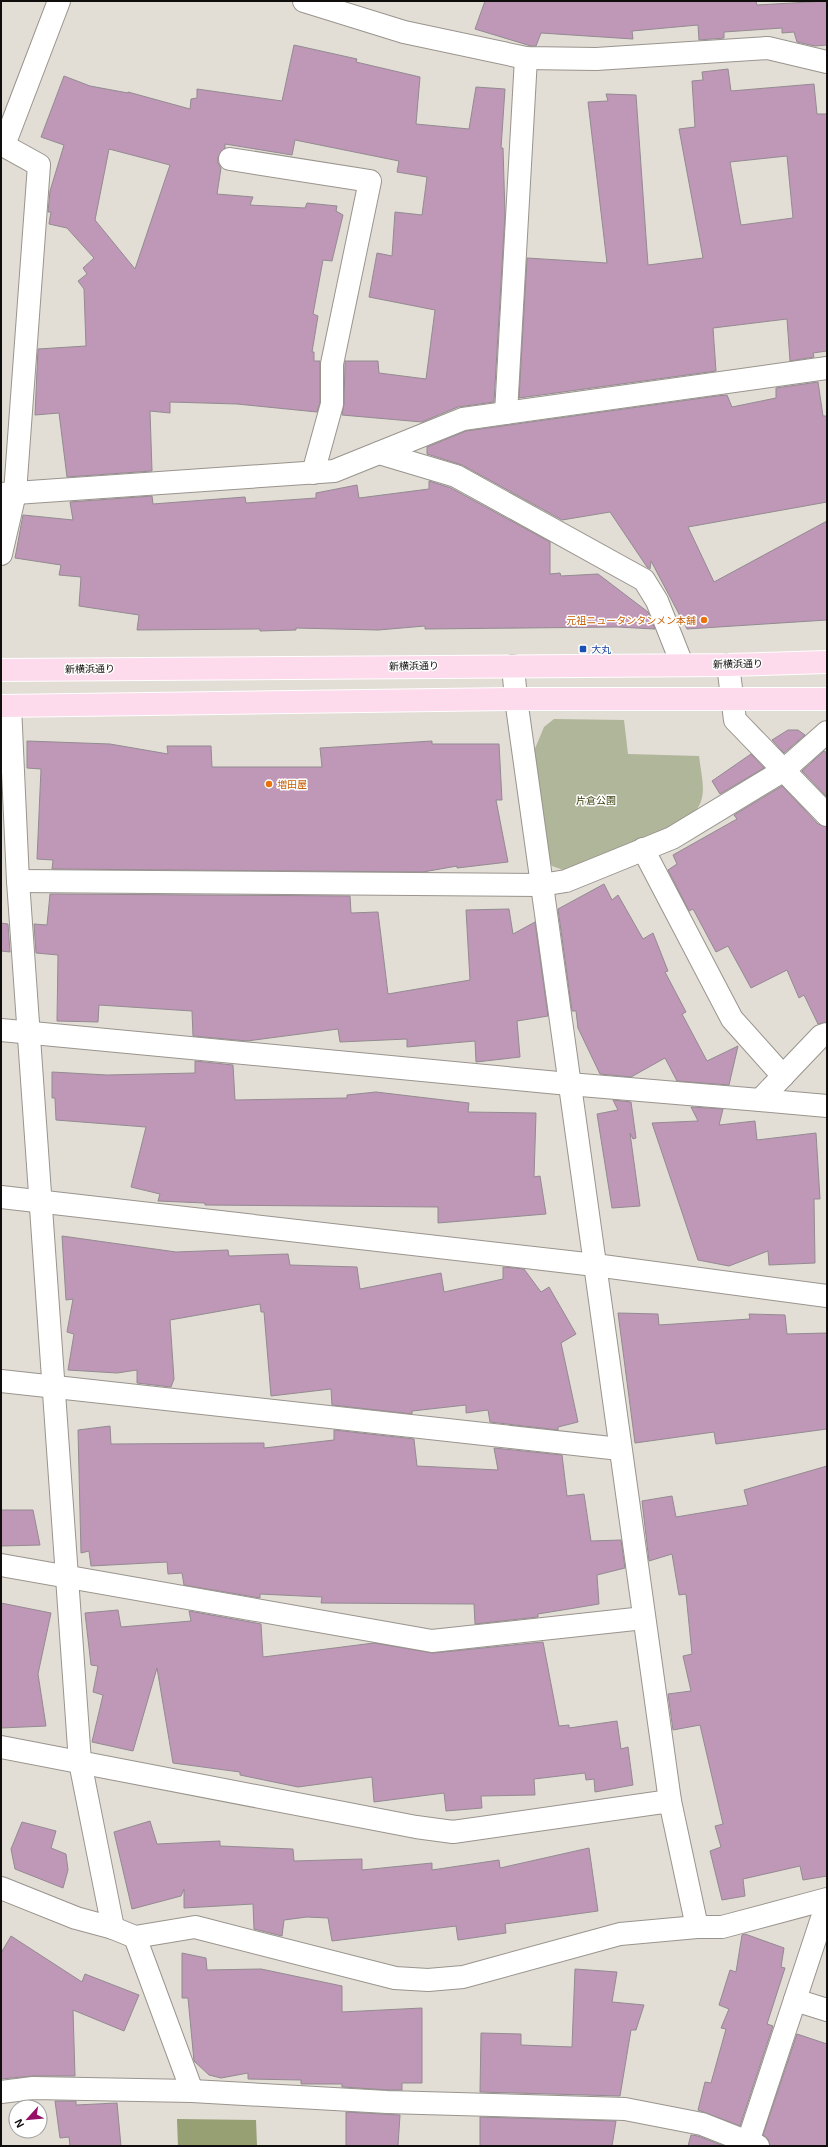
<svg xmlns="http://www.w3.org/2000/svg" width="828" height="2147" font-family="Arial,'Noto Sans JP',sans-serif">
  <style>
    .green { fill: #b0b69a }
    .forest { fill: #97a073 }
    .building { fill: #bf97b7; stroke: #938b91; fill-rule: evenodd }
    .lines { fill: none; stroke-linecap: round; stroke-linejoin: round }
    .minor-casing { stroke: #99948d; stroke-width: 24 }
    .major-casing { stroke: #fff; stroke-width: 24 }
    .minor { stroke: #fff; stroke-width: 22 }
    .major { stroke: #fddbec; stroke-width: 22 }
    .food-dot { fill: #e8710a; stroke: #fff; stroke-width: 1.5 }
    .transit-dot { fill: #1a4fb4; stroke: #fff; stroke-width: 1.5 }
    .labels { text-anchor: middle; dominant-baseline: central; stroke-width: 3; stroke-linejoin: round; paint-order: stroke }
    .food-label { font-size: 10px; fill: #c56008; stroke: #fff; text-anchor: end }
    .transit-label { font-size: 10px; fill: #164399; stroke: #fff; text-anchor: start }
    .street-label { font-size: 10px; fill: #100e0c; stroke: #fff }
    .park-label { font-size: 10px; fill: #353c04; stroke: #fff }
  </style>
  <rect width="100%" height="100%" fill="#e2ddd5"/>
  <path class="green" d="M554,719L624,720L628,754L699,756C703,788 711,805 679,825L566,871L552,866L545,854L534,751L544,727Z"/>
  <path class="forest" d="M177,2119L256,2120L257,2146H178Z"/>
  <g class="building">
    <path d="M485,1H756L757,5L827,1V45L815,46L797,42L794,32L782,33V28L724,32V38L699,40L698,25L632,31L633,39L541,33L536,46H531L475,29Z"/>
    <path d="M294,45L357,59L356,62L420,77L416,124L469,129L476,87L505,89L501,148H503L505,215L494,402L458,407L422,422L342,415L344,404L345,361H378L379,373L426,379L435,310L369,297L377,253L392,256L395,212L422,215L427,177L397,172L399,161L295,140L292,155L225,144V148L218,157V163L221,168L217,194L253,197L250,205L305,208L307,203L337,206L336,211L343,215L332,261L323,260L313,314L318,316L312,352H314V361H320V402L317,412L237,404L170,402V413L150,411L152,471L67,477L59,413L35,415L38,349L86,346L84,289L78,281L87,274L83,268L94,258L67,228L49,224L51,212H48L50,191L64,145L41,137L64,76L90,86L128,93V92L190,109L191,99L197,98V89L282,101ZM109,149L170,165L135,269L95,220Z"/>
    <path d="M728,69L731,91L814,84L817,114H827V351L813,353L814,357L790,361L787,319L713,328L716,371L519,398L527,258L607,263L588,102L608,101L606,94L636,95L648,265L703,258L679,129L695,127L692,81L703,80L702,72ZM787,156L793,218L741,225L730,162Z"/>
    <path d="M818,382L823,416H827V502L688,527L714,582L827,521V620L687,629L651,561L650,569L647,567L610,512L562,520L462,465L427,454V447L466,431L717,396L727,395L732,407L776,398V388Z"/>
    <path d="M429,481L451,488L550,542V574L560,573L561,576L598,574L648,612L655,629L617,627L425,629V626L378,630L296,628V630L260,631V629L137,630L139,615L79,606L81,577L59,575L61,565L15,558L23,515L73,520L70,502L152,496L153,504L245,497L246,503L316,498V493L357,485L359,498L429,489Z"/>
    <path d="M788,730H798L805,735L784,753L772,740Z"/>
    <path d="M27,741L110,744L168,754L167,746H211L212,767H322L320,748L432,741V744H499L502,800H496L508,862L457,868V866L423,872L52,869L53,860L37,859L41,769L27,768Z"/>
    <path d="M824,751L827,753V797L802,771Z"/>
    <path d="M751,754L764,768L720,794L712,781Z"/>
    <path d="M782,786L818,824L827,827V1022L818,1024L804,995L799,998L787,970L751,988L728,946L716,952L693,909L689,911L668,870L677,864L673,855L737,819L734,815Z"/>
    <path d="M604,884L612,900L618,895L643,939L653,933L668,971L665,972L686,1012L682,1014L707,1061L738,1046L729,1085L677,1081L665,1058L631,1077L600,1074L578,1028L576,1011H572L558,909Z"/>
    <path d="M50,894L350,896L351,913L378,912L388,994L470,980L466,910L509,909L513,934L535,922L548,1016L517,1021L520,1057L476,1062L475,1041L407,1047V1039L340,1042L338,1029L247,1041L193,1036L192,1011L99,1005L98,1022L57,1021L58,955L36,953L34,924L47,925Z"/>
    <path d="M1,923L8,924L10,952L1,951Z"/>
    <path d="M195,1061L233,1065L235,1100L347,1098V1095L376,1092L469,1103L468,1112L536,1113L534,1177L540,1176L546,1214L438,1223V1207L205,1205V1203L158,1201L160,1194L131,1187L146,1127L56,1120L55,1098H52V1072L107,1075L195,1073Z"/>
    <path d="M613,1100L631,1102L636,1138L633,1139L630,1133L640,1206L612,1208L597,1114L618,1110Z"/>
    <path d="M691,1107L723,1109L719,1125L755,1121L757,1140L816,1133L820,1199H814L815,1263L769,1265L768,1251L729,1266L698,1260L652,1123L698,1121Z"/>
    <path d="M62,1236L176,1252L228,1250L229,1256L288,1254L290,1265L357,1267L360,1289L441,1273L444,1292L503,1279V1267L524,1269L541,1292L549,1287L576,1334L561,1343L578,1422L558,1427V1430L490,1422L488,1410L466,1413V1405L412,1411V1414L332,1405L331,1389L271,1396L264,1312H261L260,1304L170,1320L174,1379L171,1387L137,1383V1370L117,1373L68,1370L74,1334L67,1332L73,1299L66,1300Z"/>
    <path d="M618,1313L658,1314L659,1325L750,1319L749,1314L785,1315L787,1334L827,1333V1429L716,1444L714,1432L635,1443Z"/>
    <path d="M110,1426L111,1444L264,1443V1448L334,1440V1430L414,1439L417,1466L498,1470L494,1448L562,1455L567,1496L584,1494L591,1541L621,1540L625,1568L597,1575L599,1604L538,1614V1617L475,1624L474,1604L321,1603L322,1597L260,1594V1598L184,1585L182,1573L168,1574L167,1562L91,1566L89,1551L81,1553L78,1430Z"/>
    <path d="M827,1466V1876L803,1880L800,1866L743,1879L745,1896L722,1900L710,1851L721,1847L715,1826L723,1824L700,1725L673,1730L668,1694L691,1691L683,1656L692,1654L686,1594L679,1595L672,1554L649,1561L642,1501L672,1496L676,1517L748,1505L744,1490Z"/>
    <path d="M1,1510H33L40,1545L1,1546Z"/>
    <path d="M1,1603L51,1613L38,1674L46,1726L1,1728Z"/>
    <path d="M118,1610L121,1627L191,1621L189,1611L261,1624L263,1657L374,1643L433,1653L543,1642L559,1726L569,1725V1728L617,1721L621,1749L628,1747L633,1785L595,1792L594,1779L586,1780L585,1773L534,1779L535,1795L481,1796L482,1808L446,1811L444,1793L374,1802L372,1777L298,1787L240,1775V1772L173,1763L157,1668L133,1751L92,1742L103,1695L93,1692L98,1666L91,1665L85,1613Z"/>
    <path d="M150,1821L157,1844L220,1841V1846L293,1849L294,1861L362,1859V1870L432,1863V1870L499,1860L500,1868L589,1848L598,1911L505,1924L506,1933L458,1940L456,1926L332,1941L328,1918L307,1917L284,1920L282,1936L254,1929L253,1904L184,1908V1889L181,1896L132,1909L114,1832Z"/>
    <path d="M22,1822L56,1831L51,1848L66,1854L68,1870L63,1888L15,1869L11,1849Z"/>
    <path d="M745,1934L784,1948L781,1967L785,1968L767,2024L773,2026L740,2126L698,2110L705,2082L711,2083L726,2029L721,2028L729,2009L719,2005L730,1970L736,1972L742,1935Z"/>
    <path d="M11,1936L82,1982L85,1974L139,1995L124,2031L73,2010L75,2076H33L1,2079V1953Z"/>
    <path d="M182,1953L206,1958L207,1970L261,1969L342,1986V2012L422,2008V2083H402V2090H388L342,2087V2084H301V2080L248,2079V2073L221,2078L209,2075L194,2061L188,1998H182Z"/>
    <path d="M575,1969L617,1972L612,2002L644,2005L636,2030H631L620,2096L480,2092L481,2033L521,2034V2045L572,2047Z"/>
    <path d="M797,2034L827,2044V2146H770L768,2139L763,2135Z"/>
    <path d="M55,2101H76V2105L117,2103L121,2146H70L69,2137L60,2138Z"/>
    <path d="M346,2112L400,2115L398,2146H346Z"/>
    <path d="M480,2117L616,2121L612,2146H480Z"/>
    <path d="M691,2135L698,2136L724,2146H688Z"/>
  </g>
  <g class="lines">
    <g class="minor-casing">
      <g id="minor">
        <path d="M304,1L404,32L526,58L596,59L768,48L827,62"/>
        <path d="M1,144L39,165L15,493L1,554"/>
        <path d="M4,145L59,1"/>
        <path d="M230,159L370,181L332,364V404L313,473"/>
        <path d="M506,413L526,58"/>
        <path d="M379,453L456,476L644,580L657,601L682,664"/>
        <path d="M1,494L334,471L463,419L827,368"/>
        <path d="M728,665L735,720L827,815"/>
        <path d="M513,666L516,699L670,1801L697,1927"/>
        <path d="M10,706L18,881L80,1762L113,1928"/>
        <path d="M643,849L732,1019L783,1076"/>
        <path d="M18,881L541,885L566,881L672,838L784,770L827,732"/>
        <path d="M1,1030L569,1084L760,1100L821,1036L827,1034"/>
        <path d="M760,1100L827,1106"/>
        <path d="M1,1197L595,1265L827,1296"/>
        <path d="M1,1381L620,1449"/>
        <path d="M1,1565L432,1641L644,1618"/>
        <path d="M1,1747L416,1827L453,1832L670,1801"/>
        <path d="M1,1888L76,1918L113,1928L135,1937L195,1927L395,1978L428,1980L463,1977L620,1934L697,1927H722L827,1899"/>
        <path d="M135,1937L192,2091"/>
        <path d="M795,2000L827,2010"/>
        <path d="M1,2092L33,2088L192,2091L387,2102L625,2109L702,2124L758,2146"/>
        <path d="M748,2142L827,1903"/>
      </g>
    </g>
    <g class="major-casing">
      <g id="major">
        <path d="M1,670L728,665L827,662"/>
        <path d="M1,706L516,699H827"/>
      </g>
    </g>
    <use href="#minor" class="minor"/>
    <use href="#major" class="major"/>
  </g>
  <g class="food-dot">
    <circle cx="704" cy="620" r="4"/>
    <circle cx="269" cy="784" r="4"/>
  </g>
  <rect class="transit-dot" x="579" y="645" width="8" height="8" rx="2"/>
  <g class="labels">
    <g class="food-label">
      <text x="696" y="620">元祖ニュータンタンメン本舗</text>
      <text x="277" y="784" text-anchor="start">増田屋</text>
    </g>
    <g class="transit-label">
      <text x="591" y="649">大丸</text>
    </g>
    <g class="street-label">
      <text transform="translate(738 664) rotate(-1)">新横浜通り</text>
      <text transform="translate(414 666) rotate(-1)">新横浜通り</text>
      <text transform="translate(90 669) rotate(-1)">新横浜通り</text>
    </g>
    <g class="park-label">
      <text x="596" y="800">片倉公園</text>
    </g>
  </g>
  <rect width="828" height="2147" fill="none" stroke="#100e0c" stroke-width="4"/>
  <g transform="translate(28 2119) rotate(243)"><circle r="19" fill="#ffffff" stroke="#9f9f9e"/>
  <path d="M0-3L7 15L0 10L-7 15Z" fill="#961067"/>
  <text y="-6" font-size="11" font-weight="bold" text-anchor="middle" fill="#100e0c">N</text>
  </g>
</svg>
